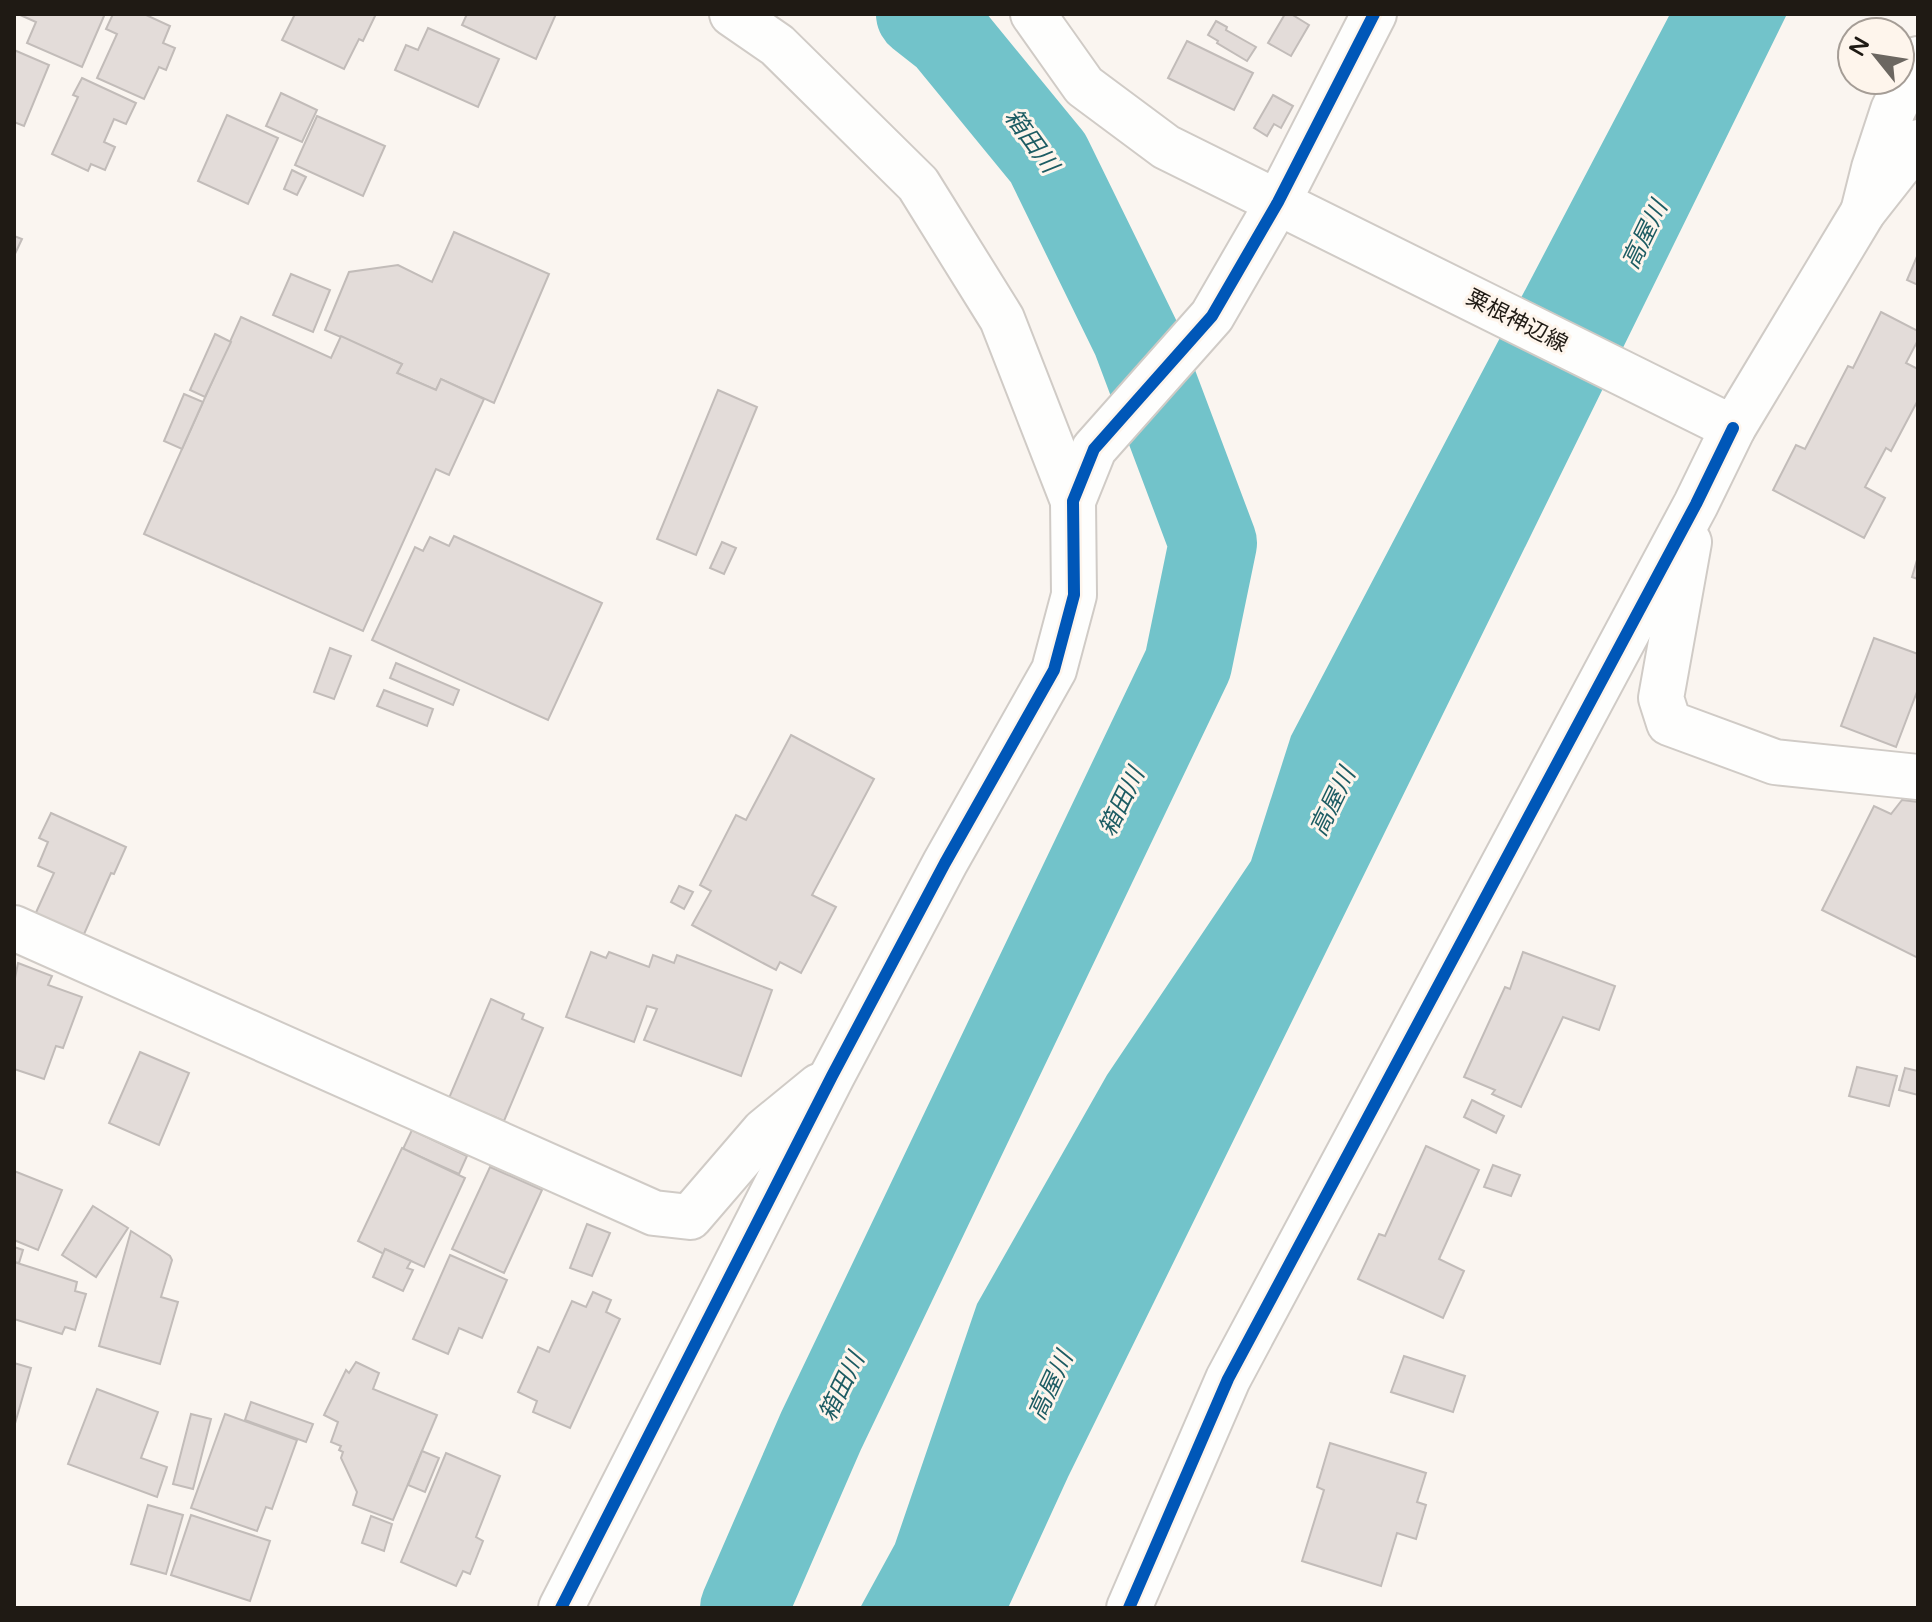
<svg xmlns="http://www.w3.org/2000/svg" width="1932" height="1622" font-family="'Varela Round','Noto Sans JP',sans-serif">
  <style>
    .water { fill: #72c3ca }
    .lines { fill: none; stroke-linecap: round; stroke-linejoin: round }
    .river { stroke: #72c3ca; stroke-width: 88 }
    .building { fill: #e3dcd9; stroke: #c2bcb9; stroke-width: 2 }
    .minor-casing { stroke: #d0cbc6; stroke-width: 48 }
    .major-casing { stroke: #d0cbc6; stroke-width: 48 }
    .minor { stroke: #fefefd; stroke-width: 44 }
    .major { stroke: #fefefd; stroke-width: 44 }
    .cycleway-casing { stroke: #fef5ec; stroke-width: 17 }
    .cycleway { stroke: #0057b8; stroke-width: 12 }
    .labels { text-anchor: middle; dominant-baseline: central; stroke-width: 6; stroke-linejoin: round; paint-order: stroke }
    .street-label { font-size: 22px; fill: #1f1a14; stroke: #fef5ec }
    .water-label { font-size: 24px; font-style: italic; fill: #1d5c63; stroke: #fef5ec }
  </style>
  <rect width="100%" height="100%" fill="#faf5f0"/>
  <path class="water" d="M1670,14H1787L1068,1477L1008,1608H860L895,1544L977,1304L1107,1075L1251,861L1291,736Z"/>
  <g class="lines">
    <path class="river" d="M744,1608L821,1431L1188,664L1213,543L1136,338L1048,158L948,36L920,14"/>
  </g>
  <g class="building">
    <path d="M18,14H101L104,16L82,67L27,43L36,22Z"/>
    <path d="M113,14H144L170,26L163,43L175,48L166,70L159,67L144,99L97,78L117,34L106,29Z"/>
    <path d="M295,14H376L363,41L359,39L344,69L282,40Z"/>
    <path d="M467,14H556L536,59L462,25Z"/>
    <path d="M1285,14H1291L1309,25L1291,56L1268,43Z"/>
    <path d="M1216,21L1227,27L1226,30L1256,47L1247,61L1217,43L1218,41L1208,35Z"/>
    <path d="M428,28L499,59L478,107L395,70L406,45L418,50Z"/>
    <path d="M1187,41L1253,73L1234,110L1168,78Z"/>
    <path d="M14,50L49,65L24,126L14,122Z"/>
    <path d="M82,78L136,103L126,124L114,119L104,142L115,147L105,170L91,164L88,171L52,154L78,97L73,95Z"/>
    <path d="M281,93L317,110L302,142L266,126Z"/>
    <path d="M1273,95L1293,106L1281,128L1274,124L1267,136L1254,128Z"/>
    <path d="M227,115L278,138L248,204L198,181Z"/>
    <path d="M317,116L385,146L363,196L295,165Z"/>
    <path d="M292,170L306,177L297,195L284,189Z"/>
    <path d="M454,232L549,274L494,403L441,379L436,390L397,373L402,364L325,330L349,272L398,265L432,282Z"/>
    <path d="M14,236L22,239L14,256Z"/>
    <path d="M1918,254V285L1907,280Z"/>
    <path d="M291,274L330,290L313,332L273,315Z"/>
    <path d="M1881,312L1918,331V340L1906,363L1918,369V400L1891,451L1886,448L1865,487L1885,498L1864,538L1773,490L1796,445L1805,449L1848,366L1853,368Z"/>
    <path d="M241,317L331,358L341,336L402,364L397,373L436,390L441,379L484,399L449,475L436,469L363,631L144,534Z"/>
    <path d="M215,334L231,342L205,397L190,390Z"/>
    <path d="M718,390L757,407L696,555L657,539Z"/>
    <path d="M184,394L203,402L182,449L164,441Z"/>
    <path d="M454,536L602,603L548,720L372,640L415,547L423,551L430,537L449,546Z"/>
    <path d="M722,542L736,548L724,574L710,568Z"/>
    <path d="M1917,560L1918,561V579L1912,577Z"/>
    <path d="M1874,638L1918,654V689L1896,747L1841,726Z"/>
    <path d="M330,648L351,656L334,699L314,692Z"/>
    <path d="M396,663L459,690L453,705L390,678Z"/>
    <path d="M384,690L433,709L427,726L377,706Z"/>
    <path d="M791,735L874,779L812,895L836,907L801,973L780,962L776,970L692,925L711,891L700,885L736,815L746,820Z"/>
    <path d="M1902,800L1918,802V958L1822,910L1874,806L1891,814Z"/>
    <path d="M51,813L126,847L114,874L111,873L81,941L33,919L54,873L38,866L48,842L39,838Z"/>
    <path d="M679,886L693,892L684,909L671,902Z"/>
    <path d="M591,952L606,958L609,952L649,967L653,955L674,963L677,955L772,990L741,1076L644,1040L657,1009L647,1006L634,1042L566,1017Z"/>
    <path d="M1523,952L1615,986L1599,1030L1563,1017L1521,1107L1492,1094L1495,1090L1464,1077L1505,987L1510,989Z"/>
    <path d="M18,963L52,976L48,985L82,997L63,1048L56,1046L44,1079L14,1069V983Z"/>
    <path d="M491,999L524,1014L522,1019L543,1028L504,1121L485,1113L484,1118L449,1098Z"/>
    <path d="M140,1052L189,1073L159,1145L109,1123Z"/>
    <path d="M1857,1067L1897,1076L1889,1106L1849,1096Z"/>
    <path d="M1905,1068L1918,1071V1095L1899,1090Z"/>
    <path d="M1472,1100L1504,1116L1496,1133L1464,1117Z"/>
    <path d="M412,1130L467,1156L459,1174L403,1149Z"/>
    <path d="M1426,1146L1479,1170L1439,1259L1464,1271L1443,1318L1358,1279L1379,1234L1385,1236Z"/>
    <path d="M402,1148L465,1178L424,1267L385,1249L384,1254L358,1241Z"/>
    <path d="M1493,1165L1520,1175L1511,1196L1484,1187Z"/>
    <path d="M490,1167L542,1190L504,1273L452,1249Z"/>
    <path d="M14,1171L62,1190L38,1250L14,1240Z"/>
    <path d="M93,1206L128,1228L96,1277L62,1255Z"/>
    <path d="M587,1224L610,1233L592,1276L570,1268Z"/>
    <path d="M131,1231L170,1256L172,1260L161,1297L178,1302L160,1364L99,1346Z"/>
    <path d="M14,1247L23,1250L19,1263L14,1262Z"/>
    <path d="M385,1249L411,1261L407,1268L413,1270L403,1291L373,1277Z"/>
    <path d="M450,1255L507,1280L482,1338L459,1328L448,1354L413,1339Z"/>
    <path d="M14,1262L77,1282L75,1291L86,1294L75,1330L65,1327L62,1334L14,1319Z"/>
    <path d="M593,1292L611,1300L606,1312L620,1319L570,1428L533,1412L537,1401L518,1392L538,1347L549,1352L572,1301L586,1307Z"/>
    <path d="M1404,1356L1465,1376L1453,1412L1391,1392Z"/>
    <path d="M356,1362L379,1373L373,1389L437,1415L393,1520L353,1505L357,1492L341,1458L343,1452L339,1450L341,1446L331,1442L338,1422L324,1415L346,1370L349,1373Z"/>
    <path d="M14,1363L31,1368L14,1427Z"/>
    <path d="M97,1389L158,1412L141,1458L167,1467L157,1497L68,1464Z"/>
    <path d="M251,1402L313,1424L306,1442L245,1420Z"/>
    <path d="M191,1414L211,1419L193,1489L173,1484Z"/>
    <path d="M225,1414L297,1440L272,1509L266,1507L257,1531L191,1508Z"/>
    <path d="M1330,1443L1426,1473L1417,1502L1426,1505L1416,1539L1397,1533L1381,1586L1302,1561L1324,1490L1317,1487Z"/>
    <path d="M422,1451L439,1458L425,1492L408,1485Z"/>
    <path d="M446,1453L500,1476L476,1537L483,1541L470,1574L463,1571L456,1586L401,1562Z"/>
    <path d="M148,1505L183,1515L166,1574L131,1564Z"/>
    <path d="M191,1515L270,1541L250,1601L171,1575Z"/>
    <path d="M371,1516L392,1524L384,1551L362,1543Z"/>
  </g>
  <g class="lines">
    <g class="minor-casing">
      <g id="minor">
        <path d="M732,14L777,45L918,184L1002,319L1073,501"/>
        <path d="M1863,212L1874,168L1893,110L1918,59"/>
        <path d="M1689,542L1661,698L1669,723L1775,762L1918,777"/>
        <path d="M14,928L654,1213L690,1217L764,1131L819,1086"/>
        <path d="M561,1608L832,1076L945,863L1054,670L1074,595L1073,501L1094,449L1212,316L1278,202L1374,14"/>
        <path d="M1129,1608L1228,1379L1696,504L1733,428"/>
      </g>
    </g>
    <g class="major-casing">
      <path id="major" d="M1033,14L1084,86L1166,147L1733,428L1863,212L1918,142"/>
    </g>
    <use href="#minor" class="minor"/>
    <use href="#major" class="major"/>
    <g class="cycleway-casing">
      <g id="cycleway">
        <path d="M561,1608L832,1076L945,863L1054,670L1074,595L1073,501L1094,449L1212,316L1278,202L1374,14"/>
        <path d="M1129,1608L1228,1379L1696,504L1733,428"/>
      </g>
    </g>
    <use href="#cycleway" class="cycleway"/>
  </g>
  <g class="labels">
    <g class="street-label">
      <text transform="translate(1517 321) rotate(27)">粟根神辺線</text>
    </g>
    <g class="water-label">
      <text transform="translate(1031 141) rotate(54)">箱田川</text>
      <text transform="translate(1645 235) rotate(-64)">高屋川</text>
      <text transform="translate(1122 802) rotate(-64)">箱田川</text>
      <text transform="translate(1333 802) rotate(-64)">高屋川</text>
      <text transform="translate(1051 1386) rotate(-65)">高屋川</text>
      <text transform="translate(842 1387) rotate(-64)">箱田川</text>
    </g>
  </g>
  <rect width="1932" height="1622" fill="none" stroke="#1f1a14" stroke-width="32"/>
  <g transform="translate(1876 56) rotate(300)"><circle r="38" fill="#fef5ec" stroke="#a59d96" stroke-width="2"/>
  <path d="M0-6L14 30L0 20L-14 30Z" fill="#6c6761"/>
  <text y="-12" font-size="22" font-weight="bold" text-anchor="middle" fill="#1f1a14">N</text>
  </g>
</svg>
